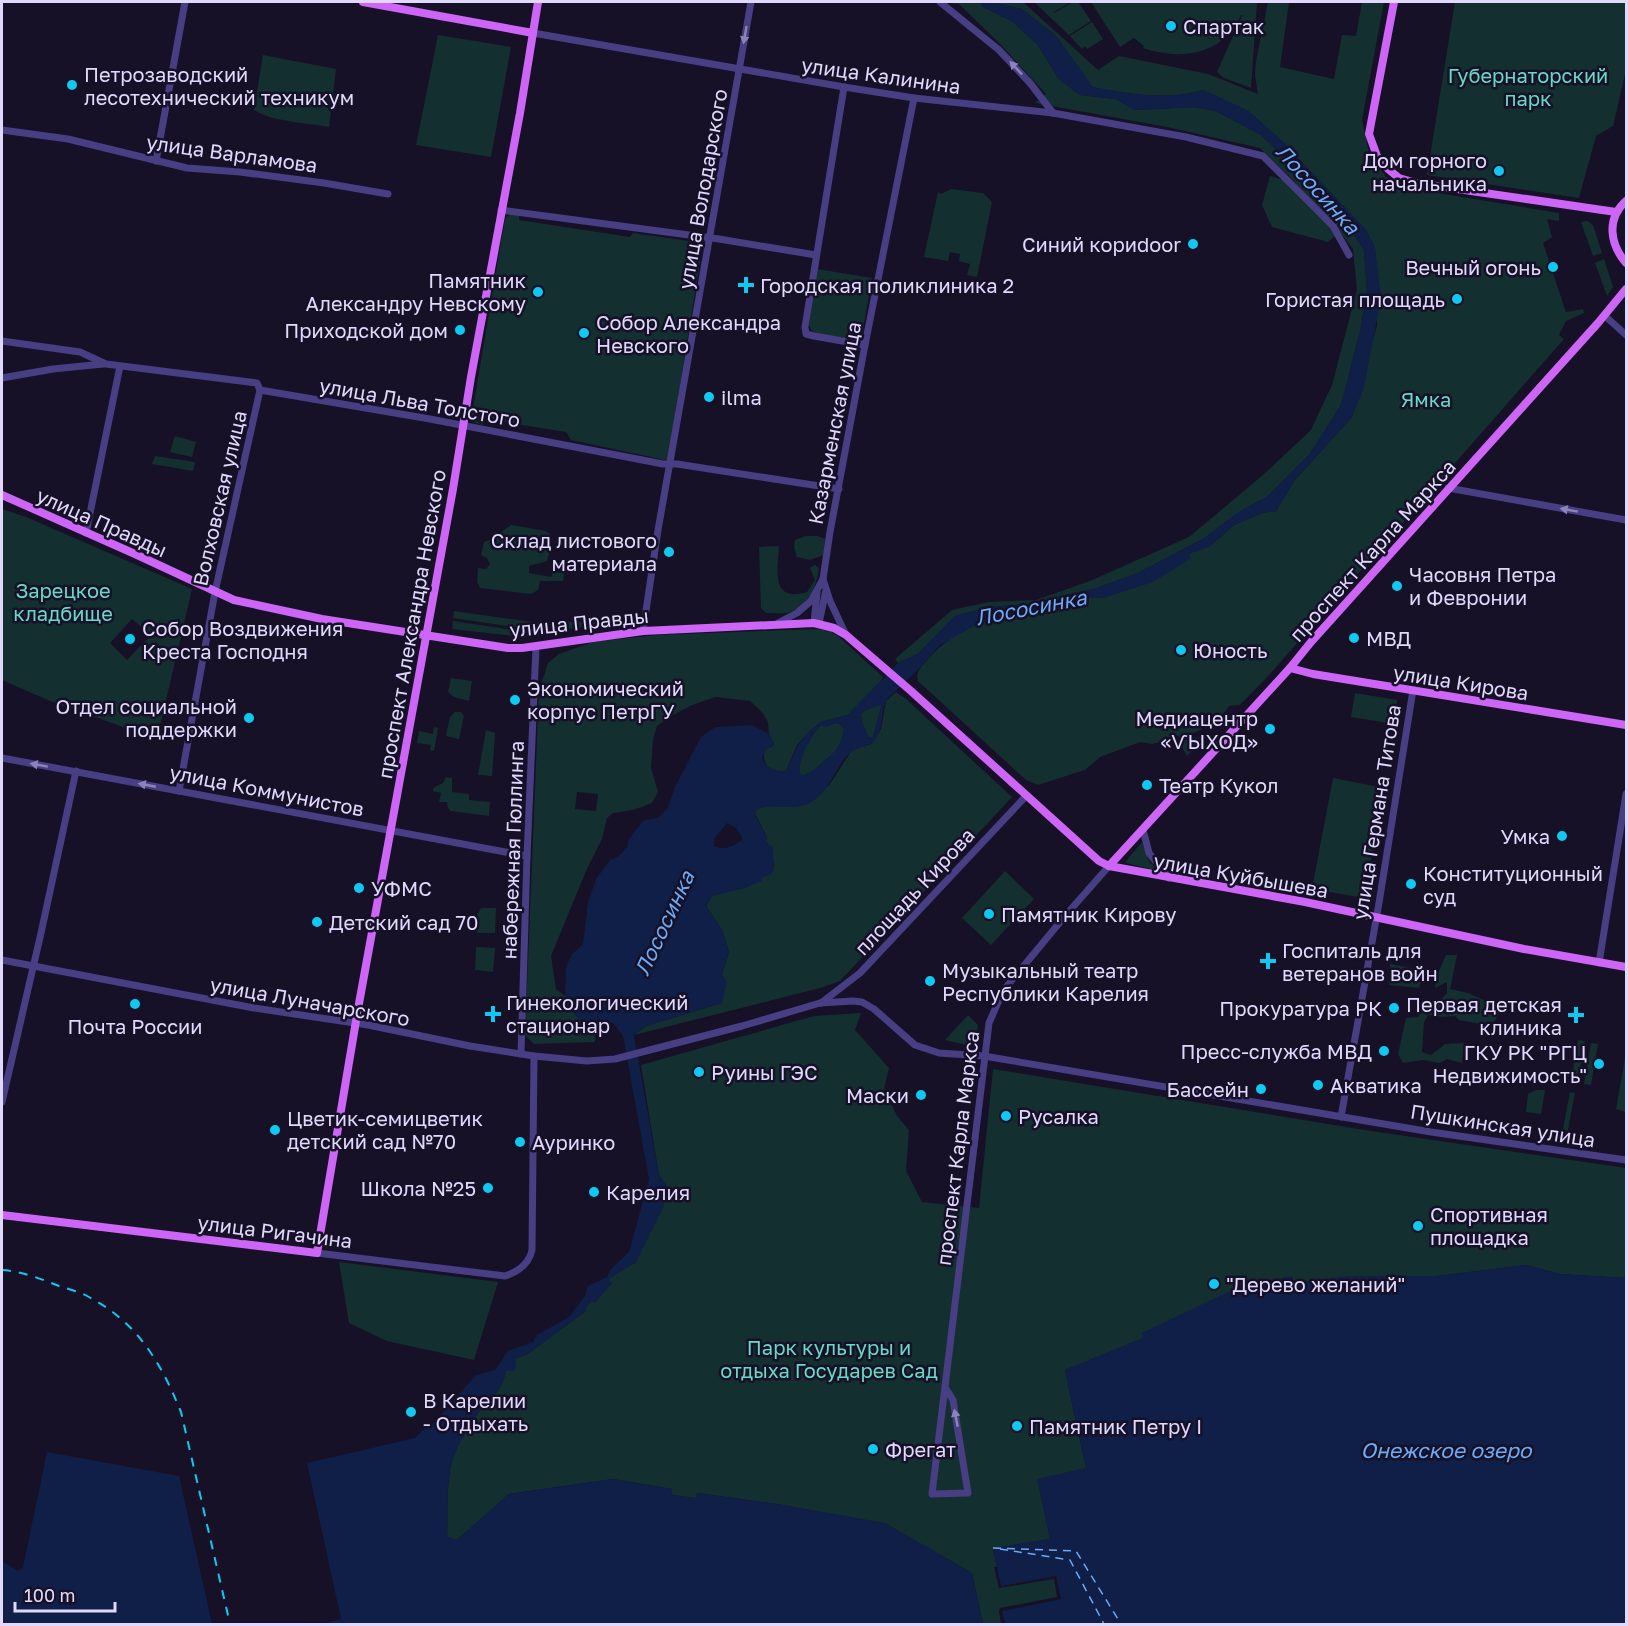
<svg xmlns="http://www.w3.org/2000/svg" width="1628" height="1626" font-family="'Golos Text',sans-serif">
  <style>
    .green { fill: #142f30; fill-rule: evenodd }
    .water { fill: #0f1f47; fill-rule: evenodd }
    .pier { fill: #161127 }
    .lines { fill: none; stroke-linecap: round; stroke-linejoin: round }
    .ferry { stroke: #6cabf7; stroke-width: 1.5; stroke-dasharray: 8 6; stroke-linecap: butt }
    .minor { stroke: #473e83; stroke-width: 7 }
    .major { stroke: #cd65f7; stroke-width: 8 }
    .rail { stroke: #0fc9f3; stroke-width: 2; stroke-dasharray: 9 8; stroke-linecap: butt }
    .oneway { fill: #8c83ba }
    .poi-dot { fill: #0fc9f3; stroke: #161127; stroke-width: 2 }
    .labels { text-anchor: middle; dominant-baseline: central; stroke-width: 5; stroke-linejoin: round; paint-order: stroke }
    .poi-label { font-size: 20px; fill: #e0d8fd; stroke: #161127; text-anchor: start }
    .street-label { font-size: 20px; fill: #e0d8fd; stroke: #161127 }
    .park-label { font-size: 20px; fill: #67dac7; stroke: #161127 }
    .water-label { font-size: 21px; font-style: italic; fill: #6cabf7; stroke: #161127 }
  </style>
  <rect width="100%" height="100%" fill="#161127"/>
  <g class="green">
    <path d="M942,2H980L983,7L1012,21L1037,44L1059,79L1080,95L1116,99L1135,110L1194,107L1216,111L1261,135L1290,162L1350,229L1364,250L1367,291L1360,332L1341,405L1310,454L1267,497L1239,512L1203,539L1138,573L1097,588L1028,604L989,607L955,616L918,654L898,663L895,659L952,610L989,602L1036,600L1090,581L1189,537L1263,475L1311,430L1332,385L1357,290L1353,249L1340,232L1328,242L1272,227L1262,205L1270,176L1297,184L1260,148L1167,127L1035,103L1046,94L999,43L959,4Z"/>
    <path d="M996,2H1023L1098,70L1119,56L1208,74L1258,94L1255,76L1256,61L1268,2H1289L1280,67L1334,79L1342,35L1356,36L1362,2H1384L1362,120L1369,153L1386,177L1420,190L1559,213V221L1547,219L1552,237L1543,243L1566,312L1583,309L1584,313L1566,321L1559,335L1564,339L1270,674L1240,705L1229,706C1219,723 1199,731 1181,738L1176,735L1169,740L1152,744L1140,742L1100,757L1085,770L1038,785L1026,780L918,681C915,671 923,665 929,658C970,611 1038,610 1094,597L1103,598L1190,557L1188,554L1210,546L1234,525L1262,513L1276,511L1294,481L1352,417L1377,325L1375,248L1366,230L1282,141L1248,111L1203,90C1167,101 1129,94 1092,87L1056,36L1022,9L999,4Z"/>
    <path d="M1034,2H1071L1054,12V13L1073,2H1078L1091,21L1069,35Z"/>
    <path d="M1091,2H1257L1251,88L1224,78L1217,72L1242,16H1244L1241,15C1224,55 1180,61 1143,48L1144,46L1134,38L1120,47Z"/>
    <path d="M1455,2H1626V70L1613,126L1596,136L1579,198L1427,175Z"/>
    <path d="M1092,22L1103,39L1087,49L1085,46L1082,49L1070,36Z"/>
    <path d="M438,35L511,47L491,157L416,145Z"/>
    <path d="M263,55L336,69L329,127C307,123 273,122 254,110Z"/>
    <path d="M951,189L983,193L992,202L977,277L967,275L970,264L959,261L960,254L950,252L948,261L924,257L938,192L941,194Z"/>
    <path d="M510,214L519,215V220L630,237L633,233L703,243L668,459L665,460L571,440L566,432L485,419L483,425L472,422L471,420L505,219Z"/>
    <path d="M1587,221L1593,225L1602,253L1593,256L1581,222Z"/>
    <path d="M1604,259L1613,287L1607,296L1595,263Z"/>
    <path d="M817,269L872,278L861,341L818,334L812,331L809,325Z"/>
    <path d="M175,436L196,442L192,457L170,452Z"/>
    <path d="M155,456L195,462L193,471L152,464Z"/>
    <path d="M2,509L26,517L192,589L157,739L50,701L2,680ZM132,619L147,632L149,637L127,660L110,643Z"/>
    <path d="M511,525L546,531L551,535V547L547,561L529,566V573L551,577L553,572L564,573L563,581H540L538,590L531,594L480,588L477,582L478,568L486,569L490,564L487,558L481,555L484,542L490,540Z"/>
    <path d="M805,536H818L825,539L824,555L810,560L797,557L794,547L795,540Z"/>
    <path d="M779,546C778,569 770,603 807,592L815,580L810,568L815,565L819,568C817,586 807,610 786,613C779,614 772,613 766,613L761,608L759,547Z"/>
    <path d="M454,611L539,623V631L453,618Z"/>
    <path d="M630,620L625,623L544,631V623Z"/>
    <path d="M453,621L539,634V636L524,637L452,629Z"/>
    <path d="M818,629L830,631L838,636L883,677L881,681L848,715L821,722L810,731L797,745L786,771C771,774 759,763 766,748L771,747L774,744L769,734L768,722L762,712L750,701L716,697L692,705L671,716L657,726L653,740L651,768L658,792L652,803L633,810L613,813L607,818L602,839L586,871L551,956L556,989L565,996L572,1011L584,1024L595,1023V1042L534,1044L525,1035L539,691L548,663L559,654L593,642L657,635ZM577,792L598,794L596,811L575,809Z"/>
    <path d="M451,678L472,681L469,701L454,697L448,692Z"/>
    <path d="M896,692L906,699L1012,797L840,981L820,988L634,1035L646,1026L722,1003V974L729,952L722,930L706,906L712,896L747,887L765,875H770L774,869L772,846H769L766,841L767,837L755,813L757,809L764,806L809,803L830,784L852,750L871,744L881,729L886,701Z"/>
    <path d="M1355,693L1397,700L1394,724L1351,717Z"/>
    <path d="M882,704L873,737L869,738L862,723L861,714L865,710Z"/>
    <path d="M455,712H461L464,716L459,739L446,736L450,717Z"/>
    <path d="M833,724H839L844,728C842,746 836,752 822,763C816,769 810,773 802,776L799,774C798,758 810,736 821,725L826,726Z"/>
    <path d="M434,727L438,728L434,751L430,750L431,745L417,743L419,731L433,734Z"/>
    <path d="M486,730L495,733L492,776L478,775Z"/>
    <path d="M1192,737L1204,739L1187,756L1179,742Z"/>
    <path d="M446,777L452,778V792L469,794V800L490,802L489,816L451,811L448,808L447,802H439L441,793L433,791V788L443,783Z"/>
    <path d="M1333,778L1384,788L1364,898L1312,889Z"/>
    <path d="M1142,842L1149,861L1158,871L1126,863V861Z"/>
    <path d="M1005,871L1034,899L991,945L962,918Z"/>
    <path d="M481,908H496L495,933H477L475,919Z"/>
    <path d="M476,947L495,948L493,972L475,970Z"/>
    <path d="M1446,955H1457L1450,989L1468,993L1502,1008L1492,1026L1459,1020L1455,1016L1442,1017L1428,1015L1424,1022L1422,1052L1431,1055L1445,1044L1464,1043L1462,1063L1447,1059L1440,1063L1423,1060L1403,1063L1398,1054L1406,1018L1419,1017L1418,1008L1438,1003L1447,993V982L1435,988L1437,978H1422L1419,988L1389,985L1390,964L1438,973Z"/>
    <path d="M861,1013L855,1030L889,1068L884,1089L897,1116L909,1130L906,1171L922,1202L979,1208L993,1069L1371,1131L1626,1168V1278L1559,1274L1526,1265L1437,1276H1365L1294,1283L1292,1277L1142,1333L1144,1338L1065,1370L1086,1468L1038,1480L1050,1539L993,1549L1001,1585L1056,1576L1061,1599L1002,1611L1005,1624H983L972,1573L886,1524L777,1504L697,1493L696,1498L672,1495V1489L613,1479L509,1494L457,1540L447,1537C448,1514 446,1478 453,1458C457,1445 470,1424 478,1413C490,1397 501,1394 506,1371L509,1370L515,1358L526,1355L586,1311L585,1307L612,1283L608,1281L611,1277L636,1262L667,1186L659,1176L641,1065L814,1016Z"/>
    <path d="M968,1015L978,1025L975,1047L945,1040Z"/>
    <path d="M1578,1040L1585,1041L1578,1082L1571,1081Z"/>
    <path d="M1591,1043L1598,1044L1591,1085L1584,1084Z"/>
    <path d="M1626,1053V1112L1616,1109Z"/>
    <path d="M1536,1090H1545L1541,1114L1526,1112L1528,1094Z"/>
    <path d="M1570,1092L1575,1093L1566,1140L1561,1139Z"/>
    <path d="M339,1262L498,1282L474,1360L387,1341L349,1323Z"/>
  </g>
  <g class="water">
    <path d="M980,2H996L999,4L1022,9L1056,36L1093,87C1129,94 1167,101 1203,90L1248,111L1282,141L1366,230L1375,248L1381,298L1364,387L1352,417L1294,481L1276,511L1262,513L1234,525L1210,546L1188,554L1191,558L1153,582L1103,598L1094,597L1082,600L1080,606L1004,615L981,622L940,645L918,670L889,697C879,709 885,727 875,740C869,747 858,746 851,752C834,766 831,794 807,804C791,811 773,803 757,809L755,814L767,837L766,841L769,846H772L774,869L770,875L762,877V881L747,887L712,896L706,906L722,930L729,952L722,974L727,982L722,1003L646,1026L634,1035L659,1176L667,1186L669,1193L663,1199L664,1206L636,1262L611,1277L609,1281L612,1283L595,1303L591,1301L586,1307V1311L526,1355L515,1358L516,1368L514,1371H506C501,1394 490,1397 478,1413C471,1424 457,1445 453,1458C446,1478 448,1514 447,1536L457,1540L509,1494L613,1479L672,1489V1495L696,1498L697,1493L777,1504L885,1523L972,1573L983,1624H322L341,1619L307,1463L415,1438L424,1429L429,1428L476,1375L495,1370L508,1351L533,1342L537,1335L569,1317L585,1296L588,1286L607,1277L610,1270L629,1252L649,1179L623,1036L613,1023L584,1024L572,1011L565,996L566,967L572,954L583,944L588,902L596,879L610,860L619,856L628,846V840L644,820L658,818L668,808L675,787L701,737L709,731L716,727L752,725L769,734L774,744C771,746 768,748 766,750C754,763 776,773 786,771L798,745L810,731L821,722L848,715L898,663L918,654L955,616L989,607L1028,604L1097,588L1138,573L1203,539L1239,512L1267,497L1310,454L1341,405L1360,332L1367,291L1364,250L1350,229L1290,162L1261,135L1216,111L1194,107L1135,110L1116,99L1080,95L1059,79L1037,44L1012,21L983,7ZM882,704L873,737L869,738L862,723L861,714L866,710ZM833,724H839L844,729C842,746 835,752 822,763C816,769 810,773 802,776C793,765 813,733 821,725L826,727ZM727,823L736,828L743,839C734,846 726,851 714,846V839Z"/>
    <path d="M1526,1265L1559,1274L1626,1278V1624H1005L1002,1611L1061,1599L1056,1576L1000,1586L993,1548L1050,1539L1037,1479L1086,1468L1065,1370L1143,1338L1142,1333L1243,1285L1292,1276L1294,1283L1347,1276H1437Z"/>
    <path d="M47,1452L179,1476L212,1624H2V1561L18,1571L23,1567Z"/>
  </g>
  <path class="pier" d="M994,1567H997L1001,1586L1056,1576L1061,1599L1002,1611L1005,1624H1001L999,1611L1000,1608L1057,1597L1054,1579L999,1588Z"/>
  <g class="lines">
    <g class="ferry">
      <path d="M993,1548L1076,1551L1121,1624"/>
      <path d="M1000,1549L1070,1560L1104,1624"/>
    </g>
    <g class="minor">
      <path d="M940,2L999,50L1030,83L1053,113"/>
      <path d="M533,33L844,87L914,98L1053,113L1186,137L1263,156L1333,226L1349,255"/>
      <path d="M844,87L805,327L806,334L814,336L865,345"/>
      <path d="M2,130L68,139L187,168L240,172L324,183L388,194"/>
      <path d="M156,161L185,2"/>
      <path d="M501,210L719,239L816,255"/>
      <path d="M1605,316L1626,335"/>
      <path d="M2,341L80,352L106,364L257,383L260,390L430,419L663,464H677L839,489"/>
      <path d="M2,378L53,369L103,364"/>
      <path d="M1448,488L1626,520"/>
      <path d="M86,533L120,366"/>
      <path d="M823,579L830,601L846,635"/>
      <path d="M778,623L797,613L811,601L823,579L830,532L865,345L914,98"/>
      <path d="M814,623L817,593"/>
      <path d="M819,623L826,590"/>
      <path d="M643,631L658,530L751,2"/>
      <path d="M2,758L527,856"/>
      <path d="M179,791L215,592L260,390"/>
      <path d="M1143,830L1149,853L1169,878"/>
      <path d="M2,960L254,1008L368,1025L470,1046L534,1056L587,1061L615,1059L742,1026L820,1003L853,1001L862,1002L874,1009L915,1045L939,1053L984,1056L1431,1132L1626,1160"/>
      <path d="M1599,963L1626,794"/>
      <path d="M821,1003L860,973L1026,796"/>
      <path d="M521,1054L527,856L536,647"/>
      <path d="M2,1102L41,933L76,771"/>
      <path d="M1341,1117L1379,903L1413,690"/>
      <path d="M317,1253L505,1276C517,1272 529,1264 532,1250L534,1056"/>
      <path d="M945,1387L953,1400L968,1493L932,1494L989,1023L1003,991L1065,916L1109,866"/>
    </g>
    <g class="major">
      <path d="M363,2L533,33"/>
      <path d="M1394,2L1369,134L1377,156L1388,169L1399,178L1416,183L1616,212"/>
      <path d="M1626,201C1606,219 1610,244 1626,263"/>
      <path d="M2,495L135,554L234,600L322,619L508,648H522L643,631L814,623L834,628L846,635L911,691L1099,861L1109,866L1305,902L1524,949L1626,967"/>
      <path d="M1290,668L1313,674L1626,725"/>
      <path d="M1109,866L1290,668L1311,642L1598,323L1626,289"/>
      <path d="M2,1215L317,1253L358,1009L453,489L471,377L520,113L538,2"/>
    </g>
    <path class="rail" d="M2,1270C21,1271 41,1279 59,1286C69,1289 80,1292 89,1297C138,1323 161,1363 181,1412L230,1624"/>
  </g>
  <defs><path id="oneway-solid" d="M-6-.8H1V-3.2L6.5 0L1 3.2V.8H-6Z" transform="scale(1.5)"/></defs>
  <g class="oneway">
    <use href="#oneway-solid" transform="translate(745 35) rotate(100)"/>
    <use href="#oneway-solid" transform="translate(1016 68) rotate(-133)"/>
    <use href="#oneway-solid" transform="translate(1569 510) rotate(-170)"/>
    <use href="#oneway-solid" transform="translate(39 765) rotate(-170)"/>
    <use href="#oneway-solid" transform="translate(147 785) rotate(-169)"/>
    <use href="#oneway-solid" transform="translate(956 1418) rotate(-101)"/>
  </g>
  <g class="poi-dot">
    <circle cx="1171" cy="26" r="6"/>
    <circle cx="72" cy="85" r="6"/>
    <circle cx="1499" cy="171" r="6"/>
    <circle cx="1193" cy="244" r="6"/>
    <circle cx="1553" cy="267" r="6"/>
    <path d="M743 276h6v6h6v6h-6v6h-6v-6h-6v-6h6z"/>
    <circle cx="538" cy="292" r="6"/>
    <circle cx="1457" cy="299" r="6"/>
    <circle cx="460" cy="330" r="6"/>
    <circle cx="584" cy="333" r="6"/>
    <circle cx="709" cy="397" r="6"/>
    <circle cx="669" cy="552" r="6"/>
    <circle cx="1397" cy="586" r="6"/>
    <circle cx="1354" cy="638" r="6"/>
    <circle cx="130" cy="639" r="6"/>
    <circle cx="1181" cy="650" r="6"/>
    <circle cx="515" cy="700" r="6"/>
    <circle cx="249" cy="718" r="6"/>
    <circle cx="1270" cy="729" r="6"/>
    <circle cx="1147" cy="785" r="6"/>
    <circle cx="1562" cy="836" r="6"/>
    <circle cx="1411" cy="884" r="6"/>
    <circle cx="359" cy="888" r="6"/>
    <circle cx="989" cy="914" r="6"/>
    <circle cx="317" cy="922" r="6"/>
    <path d="M1265 952h6v6h6v6h-6v6h-6v-6h-6v-6h6z"/>
    <circle cx="930" cy="981" r="6"/>
    <circle cx="135" cy="1004" r="6"/>
    <circle cx="1394" cy="1008" r="6"/>
    <path d="M490 1005h6v6h6v6h-6v6h-6v-6h-6v-6h6z"/>
    <path d="M1573 1006h6v6h6v6h-6v6h-6v-6h-6v-6h6z"/>
    <circle cx="1384" cy="1051" r="6"/>
    <circle cx="1599" cy="1064" r="6"/>
    <circle cx="699" cy="1072" r="6"/>
    <circle cx="1318" cy="1085" r="6"/>
    <circle cx="1261" cy="1089" r="6"/>
    <circle cx="921" cy="1095" r="6"/>
    <circle cx="1006" cy="1116" r="6"/>
    <circle cx="275" cy="1130" r="6"/>
    <circle cx="520" cy="1142" r="6"/>
    <circle cx="488" cy="1188" r="6"/>
    <circle cx="594" cy="1192" r="6"/>
    <circle cx="1418" cy="1226" r="6"/>
    <circle cx="1214" cy="1284" r="6"/>
    <circle cx="411" cy="1412" r="6"/>
    <circle cx="1017" cy="1426" r="6"/>
    <circle cx="873" cy="1449" r="6"/>
  </g>
  <g class="labels">
    <g class="poi-label">
      <text x="1183" y="26">Спартак</text>
      <text x="84" y="74">Петрозаводский<tspan x="84" dy="23">лесотехнический техникум</tspan></text>
      <text x="1487" y="160" text-anchor="end">Дом горного<tspan x="1487" dy="23">начальника</tspan></text>
      <text x="1181" y="244" text-anchor="end">Синий кориdoor</text>
      <text x="1541" y="267" text-anchor="end">Вечный огонь</text>
      <text x="526" y="280" text-anchor="end">Памятник<tspan x="526" dy="23">Александру Невскому</tspan></text>
      <text x="760" y="285">Городская поликлиника 2</text>
      <text x="1445" y="299" text-anchor="end">Гористая площадь</text>
      <text x="596" y="322">Собор Александра<tspan x="596" dy="23">Невского</tspan></text>
      <text x="448" y="330" text-anchor="end">Приходской дом</text>
      <text x="721" y="397">ilma</text>
      <text x="657" y="540" text-anchor="end">Склад листового<tspan x="657" dy="23">материала</tspan></text>
      <text x="1409" y="574">Часовня Петра<tspan x="1409" dy="23">и Февронии</tspan></text>
      <text x="142" y="628">Собор Воздвижения<tspan x="142" dy="23">Креста Господня</tspan></text>
      <text x="1366" y="638">МВД</text>
      <text x="1193" y="650">Юность</text>
      <text x="527" y="688">Экономический<tspan x="527" dy="23">корпус ПетрГУ</tspan></text>
      <text x="237" y="706" text-anchor="end">Отдел социальной<tspan x="237" dy="23">поддержки</tspan></text>
      <text x="1258" y="718" text-anchor="end">Медиацентр<tspan x="1258" dy="23">«ѴЫХОД»</tspan></text>
      <text x="1159" y="785">Театр Кукол</text>
      <text x="1550" y="836" text-anchor="end">Умка</text>
      <text x="1423" y="873">Конституционный<tspan x="1423" dy="23">суд</tspan></text>
      <text x="371" y="888">УФМС</text>
      <text x="1001" y="914">Памятник Кирову</text>
      <text x="329" y="922">Детский сад 70</text>
      <text x="1282" y="950">Госпиталь для<tspan x="1282" dy="23">ветеранов войн</tspan></text>
      <text x="942" y="970">Музыкальный театр<tspan x="942" dy="23">Республики Карелия</tspan></text>
      <text x="506" y="1002">Гинекологический<tspan x="506" dy="23">стационар</tspan></text>
      <text x="1562" y="1004" text-anchor="end">Первая детская<tspan x="1562" dy="23">клиника</tspan></text>
      <text x="1382" y="1008" text-anchor="end">Прокуратура РК</text>
      <text x="135" y="1026" text-anchor="middle">Почта России</text>
      <text x="1372" y="1051" text-anchor="end">Пресс-служба МВД</text>
      <text x="1587" y="1052" text-anchor="end">ГКУ РК "РГЦ<tspan x="1587" dy="23">Недвижимость"</tspan></text>
      <text x="711" y="1072">Руины ГЭС</text>
      <text x="1330" y="1085">Акватика</text>
      <text x="1249" y="1089" text-anchor="end">Бассейн</text>
      <text x="909" y="1095" text-anchor="end">Маски</text>
      <text x="1018" y="1116">Русалка</text>
      <text x="287" y="1118">Цветик-семицветик<tspan x="287" dy="23">детский сад №70</tspan></text>
      <text x="532" y="1142">Ауринко</text>
      <text x="476" y="1188" text-anchor="end">Школа №25</text>
      <text x="606" y="1192">Карелия</text>
      <text x="1430" y="1214">Спортивная<tspan x="1430" dy="23">площадка</tspan></text>
      <text x="1226" y="1284">"Дерево желаний"</text>
      <text x="423" y="1400">В Карелии<tspan x="423" dy="23">- Отдыхать</tspan></text>
      <text x="1029" y="1426">Памятник Петру I</text>
      <text x="885" y="1449">Фрегат</text>
    </g>
    <g class="street-label">
      <text transform="translate(881 75) rotate(8)">улица Калинина</text>
      <text transform="translate(232 153) rotate(8)">улица Варламова</text>
      <text transform="translate(702 189) rotate(-80)">улица Володарского</text>
      <text transform="translate(420 402) rotate(10)">улица Льва Толстого</text>
      <text transform="translate(834 423) rotate(-79)">Казарменская улица</text>
      <text transform="translate(219 498) rotate(-77)">Волховская улица</text>
      <text transform="translate(102 522) rotate(24)">улица Правды</text>
      <text transform="translate(1372 550) rotate(-48)">проспект Карла Маркса</text>
      <text transform="translate(579 622) rotate(-6)">улица Правды</text>
      <text transform="translate(411 624) rotate(-80)">проспект Александра Невского</text>
      <text transform="translate(1461 682) rotate(9)">улица Кирова</text>
      <text transform="translate(267 790) rotate(11)">улица Коммунистов</text>
      <text transform="translate(1376 812) rotate(-81)">улица Германа Титова</text>
      <text transform="translate(512 850) rotate(-88)">набережная Гюллинга</text>
      <text transform="translate(1241 875) rotate(10)">улица Куйбышева</text>
      <text transform="translate(914 891) rotate(-47)">площадь Кирова</text>
      <text transform="translate(310 1001) rotate(10)">улица Луначарского</text>
      <text transform="translate(1503 1125) rotate(9)">Пушкинская улица</text>
      <text transform="translate(957 1148) rotate(-83)">проспект Карла Маркса</text>
      <text transform="translate(275 1231) rotate(7)">улица Ригачина</text>
    </g>
    <g class="park-label">
      <text x="1528" y="75">Губернаторский<tspan x="1528" dy="23">парк</tspan></text>
      <text x="1426" y="399">Ямка</text>
      <text x="63" y="590">Зарецкое<tspan x="63" dy="23">кладбище</tspan></text>
      <text x="829" y="1347">Парк культуры и<tspan x="829" dy="23">отдыха Государев Сад</tspan></text>
    </g>
    <g class="water-label">
      <text transform="translate(1318 189) rotate(48)">Лососинка</text>
      <text transform="translate(1031 607) rotate(-11)">Лососинка</text>
      <text transform="translate(664 923) rotate(-65)">Лососинка</text>
      <text x="1446" y="1450">Онежское озеро</text>
    </g>
  </g>
  <rect width="1628" height="1626" fill="none" stroke="#e0d8fd" stroke-width="6"/>
  <path d="M15 1602v9h100v-9" fill="none" stroke="#e0d8fd" stroke-width="3"/>
  <text x="24" y="1602" font-size="18" fill="#e0d8fd" stroke="#161127" stroke-width="4.5" paint-order="stroke">100 m</text>
</svg>
